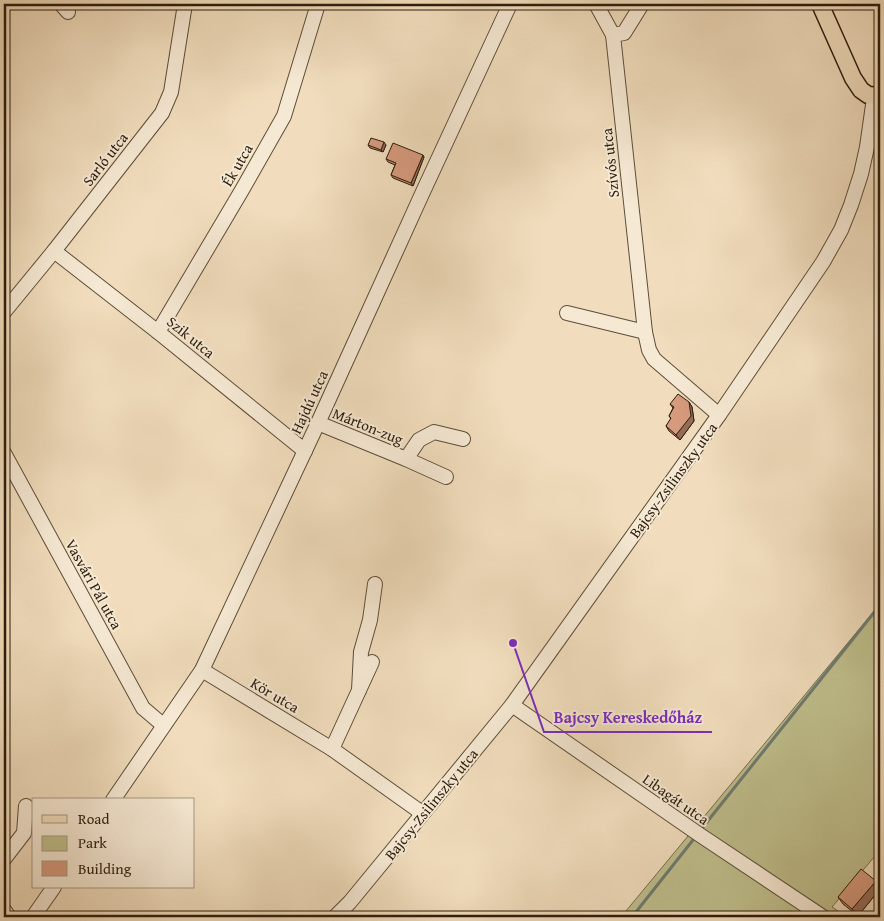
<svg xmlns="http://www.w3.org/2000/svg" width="884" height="921" font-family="'Gentium Book Plus',serif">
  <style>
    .green { fill: #bfbf8d; stroke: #766e4d }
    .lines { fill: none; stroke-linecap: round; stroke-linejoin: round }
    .stream { stroke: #6f7c72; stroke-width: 3 }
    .minor-casing { stroke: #5d4d39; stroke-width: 16 }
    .major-casing { stroke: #2c1d0d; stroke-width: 19 }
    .minor { stroke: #f6e9d4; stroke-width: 14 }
    .major { stroke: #f1ddbd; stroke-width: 16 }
    .wall { fill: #b8846c; stroke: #2c1d0d }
    .shaded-wall { fill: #966c58; stroke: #2c1d0d }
    .building { fill: #d69a7d; stroke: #2c1d0d }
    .labels { text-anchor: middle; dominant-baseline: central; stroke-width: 4; stroke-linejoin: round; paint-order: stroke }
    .street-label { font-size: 15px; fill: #2c1d0d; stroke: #f6e9d4 }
    .leader { fill: none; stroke: #7b2cbf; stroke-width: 2 }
    .callout-dot { fill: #7b2cbf; stroke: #f6e9d4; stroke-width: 2 }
    .callout-label { font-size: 16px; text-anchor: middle; font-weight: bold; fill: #7b2cbf; stroke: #f6e9d4; stroke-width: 4; stroke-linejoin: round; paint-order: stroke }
  </style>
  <rect width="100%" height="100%" fill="#f1ddbd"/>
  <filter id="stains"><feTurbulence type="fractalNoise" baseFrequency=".004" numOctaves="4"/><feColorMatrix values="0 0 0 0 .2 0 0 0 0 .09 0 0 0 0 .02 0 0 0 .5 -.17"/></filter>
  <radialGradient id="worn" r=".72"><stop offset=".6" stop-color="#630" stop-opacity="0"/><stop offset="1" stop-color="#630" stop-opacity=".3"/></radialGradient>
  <path class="green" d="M880,604V850L832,907L847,917H802L798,914L795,917H621Z"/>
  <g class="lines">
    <g class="stream">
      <path d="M703,827L880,605"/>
      <path d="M632,917L693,840"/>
    </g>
    <g class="minor-casing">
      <g id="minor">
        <path d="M61,4L68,12"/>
        <path d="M596,4L613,35L645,332L649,350L654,359L719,415"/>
        <path d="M613,35L624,33L642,4"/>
        <path d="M54,251L158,332L305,451"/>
        <path d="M4,312L54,251L162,113L171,92L185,4"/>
        <path d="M567,313L645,332"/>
        <path d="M158,332L242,190L284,116L318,4"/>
        <path d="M318,423L406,459L446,477"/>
        <path d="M4,453L143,708L163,725"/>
        <path d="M406,459L419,440L434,432L463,439"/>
        <path d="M202,670L332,749L422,813"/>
        <path d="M359,690L361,652L370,620L375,584"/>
        <path d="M512,705L700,835L823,917"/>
        <path d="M332,749L372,662"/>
        <path d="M113,800L202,670L318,423L422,194L510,4"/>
        <path d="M4,859L24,833L26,806"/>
        <path d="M4,910L9,917"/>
        <path d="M33,917L54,887"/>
        <path d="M335,917L350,902L512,705L719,415L823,262L841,230L851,205L861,174L867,147L873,105L877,96"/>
      </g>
    </g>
    <g class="major-casing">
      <path id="major" d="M820,4L853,78L861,90L868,95L880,96"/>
    </g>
    <use href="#minor" class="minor"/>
    <use href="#major" class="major"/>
  </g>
  <g class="wall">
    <path d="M368,145H386L383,152L370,148Z"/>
    <path d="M424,157L413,186L393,178L391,175L395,165L388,162L386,159Z"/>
    <path d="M689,402L692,407L694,421L680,440L669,431L666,426L671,419L669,416L673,408L670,404Z"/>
    <path d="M876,881L880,887V889L858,916L843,904L838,897Z"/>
  </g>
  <g class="shaded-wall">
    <path d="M384,142L386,145L383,152L381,150Z"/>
    <path d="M423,155L424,157L413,186L411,183Z"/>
    <path d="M689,402L692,407L694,421L680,440L676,435Z"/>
    <path d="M876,881L880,887V889L858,916L852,909Z"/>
  </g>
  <g class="building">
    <path d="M371,138L384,142L381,150L368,145Z"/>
    <path d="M393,143L423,155L411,183L391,175L396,163L386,159Z"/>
    <path d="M678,394L689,402L691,416L676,435L666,426L671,418L669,416L674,407L670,404Z"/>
    <path d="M880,848V858L875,854Z"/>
    <path d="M861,869L876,881L852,909L838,897Z"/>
  </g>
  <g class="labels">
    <g class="street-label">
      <text transform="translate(105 159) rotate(-52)">Sarló utca</text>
      <text transform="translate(610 163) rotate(-96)">Szívós utca</text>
      <text transform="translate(237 165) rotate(-60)">Ék utca</text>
      <text transform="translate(191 337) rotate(39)">Szik utca</text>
      <text transform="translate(309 402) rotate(-65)">Hajdú utca</text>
      <text transform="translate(368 426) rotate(22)">Márton-zug</text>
      <text transform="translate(673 480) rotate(-54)">Bajcsy-Zsilinszky utca</text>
      <text transform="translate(94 584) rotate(61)">Vasvári Pál utca</text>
      <text transform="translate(275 695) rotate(31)">Kör utca</text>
      <text transform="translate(676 799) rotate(35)">Libagát utca</text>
      <text transform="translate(431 804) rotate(-51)">Bajcsy-Zsilinszky utca</text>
    </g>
  </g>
  <path class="leader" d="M513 643L544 732H712"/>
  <circle class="callout-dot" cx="513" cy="643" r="5"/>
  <g class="callout-label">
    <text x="628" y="723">Bajcsy Kereskedőház</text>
  </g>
  <rect width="884" height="921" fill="none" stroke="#f1ddbd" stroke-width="20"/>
  <rect x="5" y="5" width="874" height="911" fill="none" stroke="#2c1d0d" stroke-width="2.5"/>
  <rect x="10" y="10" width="864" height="901" fill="none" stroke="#2c1d0d"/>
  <rect x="32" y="798" width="162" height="90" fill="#f6e9d4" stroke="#a59784"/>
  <rect x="42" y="815" width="25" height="8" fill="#f1ddbd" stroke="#a59784"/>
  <text x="78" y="824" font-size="15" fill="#2c1d0d">Road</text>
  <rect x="42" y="836" width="25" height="15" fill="#bfbf8d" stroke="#a59784"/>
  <text x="78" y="848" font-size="15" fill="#2c1d0d">Park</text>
  <rect x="42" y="861" width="25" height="15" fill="#d69a7d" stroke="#a59784"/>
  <text x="78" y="874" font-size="15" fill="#2c1d0d">Building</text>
  <rect width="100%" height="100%" filter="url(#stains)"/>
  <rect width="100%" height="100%" fill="url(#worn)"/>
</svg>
